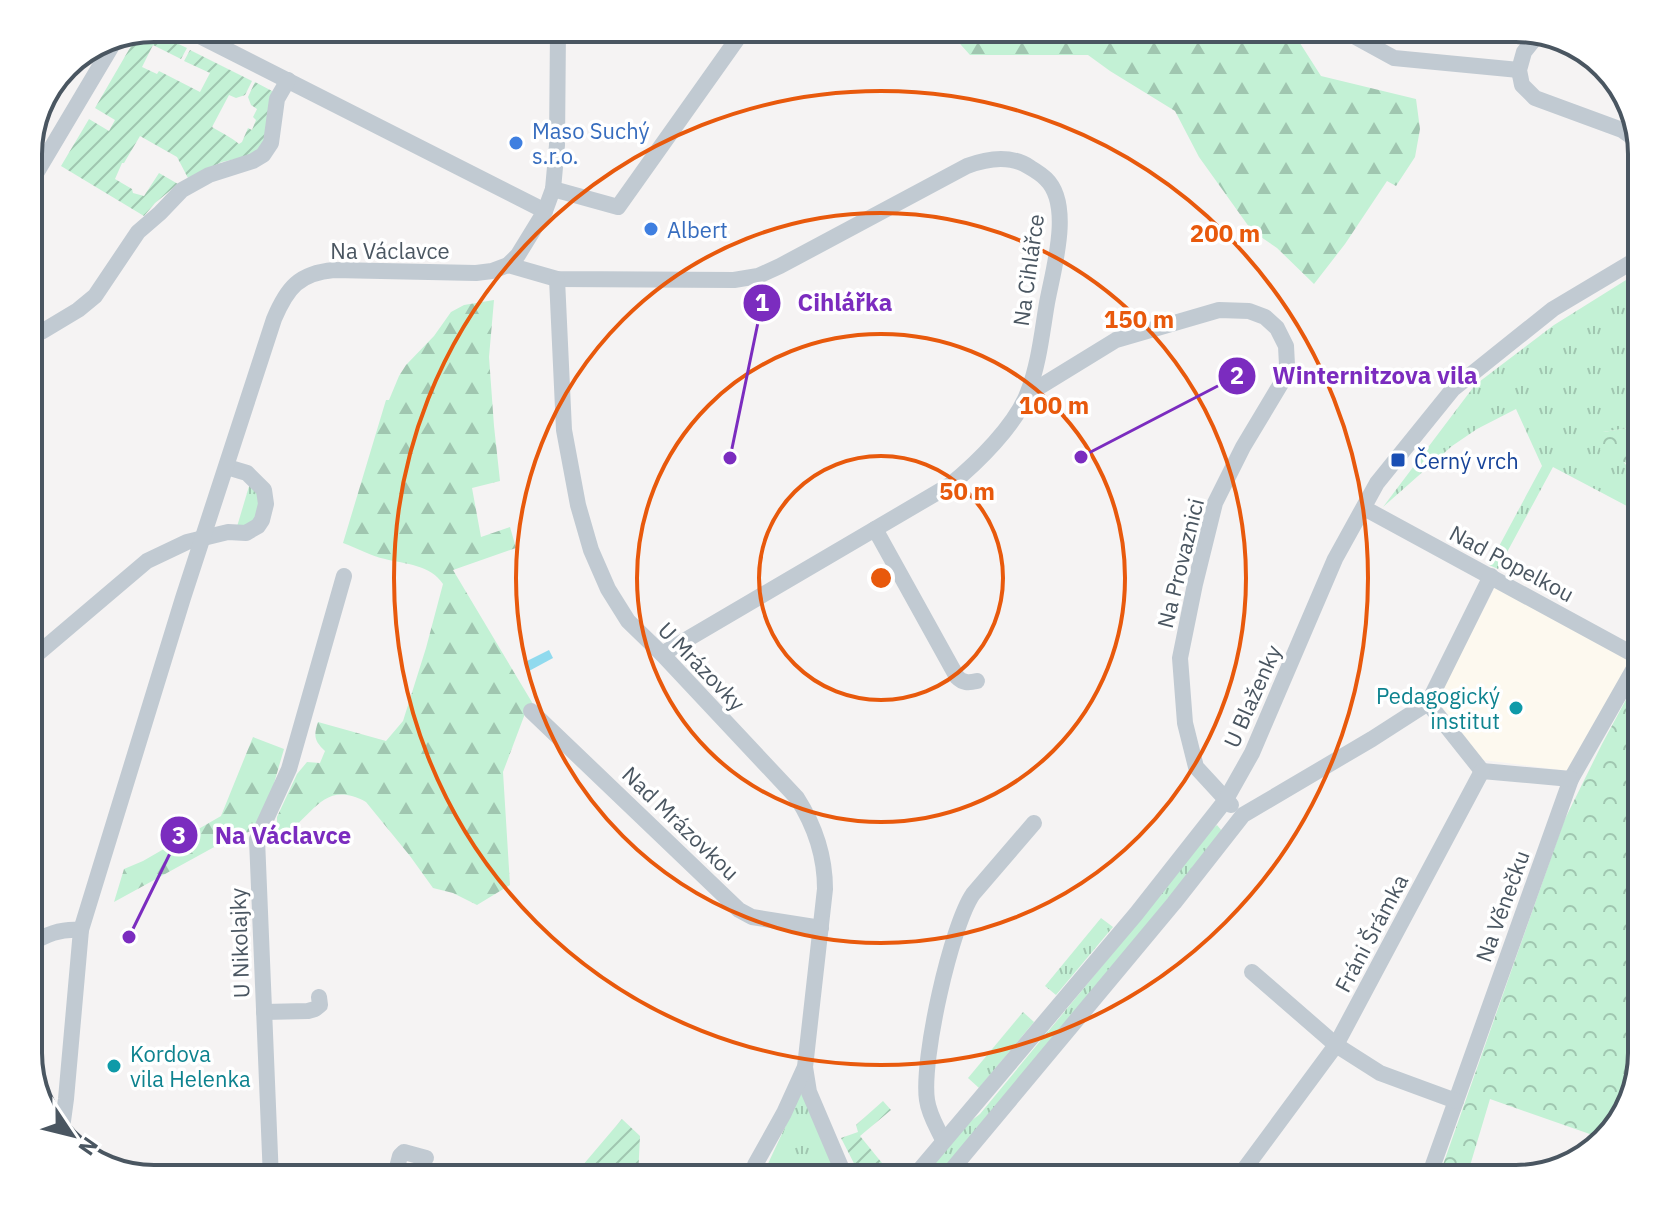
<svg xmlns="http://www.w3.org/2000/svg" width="1670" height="1207" font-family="'IBM Plex Sans',sans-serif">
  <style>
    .commercial { fill: #fdf9ef }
    .grass { fill: url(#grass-tufts) }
    .forest { fill: url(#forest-firs) }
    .park { fill: url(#park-crowns) }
    .garden { fill: url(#garden-furrows) }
    .water { fill: #90daee }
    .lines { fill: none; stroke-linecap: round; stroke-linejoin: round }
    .minor { stroke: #c1cad2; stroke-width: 16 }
    .ring { fill: none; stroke: #e8590c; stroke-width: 4 }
    .shop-dot { fill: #3f7fe0; stroke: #fff; stroke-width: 3 }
    .transit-dot { fill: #1a4fb4; stroke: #fff; stroke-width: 3 }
    .culture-dot { fill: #0f9aa8; stroke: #fff; stroke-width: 3 }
    .labels { text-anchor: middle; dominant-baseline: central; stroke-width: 7; stroke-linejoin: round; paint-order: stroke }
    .shop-label { font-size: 22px; fill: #366cbe; stroke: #fff; text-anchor: start }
    .street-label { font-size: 22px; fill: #4a5661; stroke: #fff }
    .transit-label { font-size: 22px; fill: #164399; stroke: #fff; text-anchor: start }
    .culture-label { font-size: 22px; fill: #0d838f; stroke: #fff; text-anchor: end }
    .rim { fill: none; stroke: #4a5661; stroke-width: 4 }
    .centre { fill: #e8590c; stroke: #fff; stroke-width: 4 }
    .ring-label { font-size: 24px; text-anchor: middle; font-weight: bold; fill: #e8590c; stroke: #fff; stroke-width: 7; stroke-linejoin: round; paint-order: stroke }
    .leader { fill: none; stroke: #7b2cbf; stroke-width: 3 }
    .callout-dot { fill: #7b2cbf; stroke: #fff; stroke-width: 3 }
    .mark-label { font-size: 24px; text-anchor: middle; font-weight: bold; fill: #fff }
    .callout-label { font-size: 24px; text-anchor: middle; font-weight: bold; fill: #7b2cbf; stroke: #fff; stroke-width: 7; stroke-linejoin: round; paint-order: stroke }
  </style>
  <defs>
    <pattern id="grass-tufts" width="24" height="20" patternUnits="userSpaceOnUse" patternTransform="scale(2)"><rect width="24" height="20" fill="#c3f1d5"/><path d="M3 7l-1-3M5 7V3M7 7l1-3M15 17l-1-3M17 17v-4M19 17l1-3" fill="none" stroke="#a0c6b0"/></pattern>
    <pattern id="forest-firs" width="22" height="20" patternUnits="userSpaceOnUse" patternTransform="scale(2)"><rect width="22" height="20" fill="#c3f1d5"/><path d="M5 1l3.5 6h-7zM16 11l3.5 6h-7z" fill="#a0c6b0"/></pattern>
    <pattern id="park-crowns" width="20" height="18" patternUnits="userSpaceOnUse" patternTransform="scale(2)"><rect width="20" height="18" fill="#c3f1d5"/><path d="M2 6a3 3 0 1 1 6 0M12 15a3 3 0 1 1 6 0" fill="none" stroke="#a0c6b0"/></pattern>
    <pattern id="garden-furrows" width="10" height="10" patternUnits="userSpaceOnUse" patternTransform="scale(2)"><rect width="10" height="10" fill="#c3f1d5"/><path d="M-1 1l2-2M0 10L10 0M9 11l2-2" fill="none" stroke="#a0c6b0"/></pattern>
  </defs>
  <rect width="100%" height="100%" fill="#f5f3f3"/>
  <path class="commercial" d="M1495,587L1630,659L1570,771L1483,760L1437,700Z"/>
  <g class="grass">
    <path d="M1642,270V426L1603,432L1626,465L1642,471V514L1553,467L1498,569L1489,565L1542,466L1516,409L1477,429L1452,446L1383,507L1475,385L1554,325Z"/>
    <path d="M250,483L263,498L256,520L236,530Z"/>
    <path d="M1217,825L1222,831L1221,837L938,1179H916L954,1134L980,1114L1145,914L1212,829Z"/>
    <path d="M1101,918L1113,927L1056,995L1045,986Z"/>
    <path d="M1023,1012L1034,1022L979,1088L968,1078Z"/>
    <path d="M802,1091L840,1179H759L765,1170Z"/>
  </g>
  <g class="forest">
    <path d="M958,28H987L989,43L1123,33V36H1149L1153,28H1299L1298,40L1321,76L1416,99L1420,129L1415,157L1396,186L1387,181L1345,244L1314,284L1277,248L1252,231L1199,157L1175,111L1110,71L1088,55H970L953,36Z"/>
    <path d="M494,300L489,357L494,426L500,481L472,488L481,537L510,527L516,548L453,570L533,704L526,711L503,772L510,885L477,905L453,893L433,888L410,856L366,802C320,777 313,822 277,838V817L297,774L307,762L320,763L325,751C315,741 313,737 318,722L386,741L403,721L426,648L443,584C431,565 405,564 385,559C371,556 357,548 343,543L386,400H389L399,376L406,365L434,336L451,312L464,305Z"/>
    <path d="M253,737L284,749L268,804L251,831L227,840L114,902L124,869L143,861L221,816Z"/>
  </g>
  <g class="park">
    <path d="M1642,426V471L1600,450L1603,432Z"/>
    <path d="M1642,670V1053L1616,1129L1604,1139L1490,1099L1466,1179H1438L1564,821L1602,744Z"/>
  </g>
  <g class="garden">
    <path d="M149,30L187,48L181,59L153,45L142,67L157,74L159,71L200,92L210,73L184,61L190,50L252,81L245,95L236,98L229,95L212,127C222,133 231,137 239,144L242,142L248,128L252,130L256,120L253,117L257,109L251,105L248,97L255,82L272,91L268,143L257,154L222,162L188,178L177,157L140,136L124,163H122L115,179L132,189L133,193L144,196L159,173L178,184L155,203L144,216L61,166L89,119L109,131L115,120L95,108L138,34Z"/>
    <path d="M883,1101L891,1110L860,1136L895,1179H862L841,1138L858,1132L856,1125Z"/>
    <path d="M622,1119L640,1136L638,1177L640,1179H571Z"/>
  </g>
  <path class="water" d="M549,650L553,658L529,671L525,662Z"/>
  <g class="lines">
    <g class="minor">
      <path d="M184,28L545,211"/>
      <path d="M1261,28L1305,33L1352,35L1394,58L1519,70"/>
      <path d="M1540,36L1536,37L1524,52L1519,70L1522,85L1535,98L1622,130L1639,142"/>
      <path d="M28,187L113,44"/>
      <path d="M553,189L618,207L745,28"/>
      <path d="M508,265L557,279L734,280L758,276L780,266L967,166C988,158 1011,154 1031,168C1036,171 1042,175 1046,179C1073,205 1053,270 1047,303C1042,332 1039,364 1028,392C1016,425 977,463 950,485L662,654"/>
      <path d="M557,279L564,430L578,505L591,550L608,589L628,621L662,654L797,798C815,826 825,855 825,889L805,1067L809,1092L846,1179"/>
      <path d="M28,337L43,331L78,310L95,296L138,232L160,213L182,190L209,175L253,161L263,155L271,143L277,99L288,80"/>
      <path d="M1028,394L1116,340L1219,310L1249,311L1265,317L1277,328L1286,346L1287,365L1282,382L1243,447L1215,503L1195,584L1180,658L1185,723L1196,767L1231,805"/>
      <path d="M1364,508L1640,658L1571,779L1428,1179"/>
      <path d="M875,529L957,677C963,683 968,683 977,681"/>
      <path d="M28,662L147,561L187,542L228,532L246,533L258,526L262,520L266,504L264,490L247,473L227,467"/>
      <path d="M1428,703L1482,771"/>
      <path d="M531,711L739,910L752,917L821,928"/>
      <path d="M1482,771L1571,779"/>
      <path d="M28,945C46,935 60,928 81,930"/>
      <path d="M1252,972L1336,1045L1380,1073L1456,1101"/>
      <path d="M264,1012L308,1011L315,1009L320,1005L319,997"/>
      <path d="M58,1131L63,1121L66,1099L81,930L183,598L274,319C287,288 299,273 334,270L476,273L492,271L508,265L518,255L545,211L553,189L557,145L558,28"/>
      <path d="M943,1140C937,1127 929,1115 927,1100C921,1060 951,926 973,894L1034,823"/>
      <path d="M755,1165L784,1113L804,1069"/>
      <path d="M271,1179L257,839L289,769L344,576"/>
      <path d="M394,1179L400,1156L404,1152L426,1158"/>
      <path d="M912,1179L1136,914L1225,801L1252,753L1335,559L1377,483L1453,389L1553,309L1642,256"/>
      <path d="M944,1179L1174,903L1243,815L1372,739L1428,703L1491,576"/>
      <path d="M1237,1179L1336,1045L1482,771"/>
    </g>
  </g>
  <g class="ring">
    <circle cx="881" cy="578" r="122"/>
    <circle cx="881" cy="578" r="244"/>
    <circle cx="881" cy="578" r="365"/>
    <circle cx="881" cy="578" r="487"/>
  </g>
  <g class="shop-dot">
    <circle cx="516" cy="143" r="8"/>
    <circle cx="651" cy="229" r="8"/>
  </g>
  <rect class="transit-dot" x="1390" y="452" width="16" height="16" rx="4"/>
  <g class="culture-dot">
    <circle cx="1516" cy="708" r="8"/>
    <circle cx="114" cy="1066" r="8"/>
  </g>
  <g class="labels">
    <g class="shop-label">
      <text x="532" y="130">Maso Suchý<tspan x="532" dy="25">s.r.o.</tspan></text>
      <text x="667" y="229">Albert</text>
    </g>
    <g class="street-label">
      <text x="390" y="250">Na Václavce</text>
      <text transform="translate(1028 270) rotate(-82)">Na Cihlářce</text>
      <text transform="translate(1180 563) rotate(-76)">Na Provaznici</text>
      <text transform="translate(1512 563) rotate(28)">Nad Popelkou</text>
      <text transform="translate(702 666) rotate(46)">U Mrázovky</text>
      <text transform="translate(1252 696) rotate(-66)">U Blaženky</text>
      <text transform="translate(681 823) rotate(44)">Nad Mrázovkou</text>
      <text transform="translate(1502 906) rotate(-70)">Na Věnečku</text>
      <text transform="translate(1371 933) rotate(-62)">Fráni Šrámka</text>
      <text transform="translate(239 943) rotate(-92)">U Nikolajky</text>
    </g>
    <g class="transit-label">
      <text x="1414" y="460">Černý vrch</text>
    </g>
    <g class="culture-label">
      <text x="1500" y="695">Pedagogický<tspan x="1500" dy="25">institut</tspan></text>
      <text x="130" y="1053" text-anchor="start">Kordova<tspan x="130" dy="25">vila Helenka</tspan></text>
    </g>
  </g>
  <path d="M0 0H1670V1207H0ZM154 42H1516A112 112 0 0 1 1628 154V1053A112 112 0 0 1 1516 1165H154A112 112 0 0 1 42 1053V154A112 112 0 0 1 154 42Z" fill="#fff" fill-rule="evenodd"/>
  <path class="rim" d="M154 42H1516A112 112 0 0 1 1628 154V1053A112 112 0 0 1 1516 1165H154A112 112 0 0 1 42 1053V154A112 112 0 0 1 154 42Z"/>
  <circle cx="881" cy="578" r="12" class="centre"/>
  <g class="ring-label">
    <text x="1225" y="242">200 m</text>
    <text x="1139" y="328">150 m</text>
    <text x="1054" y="414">100 m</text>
    <text x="967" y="500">50 m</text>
  </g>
  <path class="leader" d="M730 458L762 303M1081 457L1237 376M129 937L179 835"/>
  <g class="callout-dot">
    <circle cx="730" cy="458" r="8"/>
    <circle cx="1081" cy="457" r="8"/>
    <circle cx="129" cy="937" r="8"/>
    <circle cx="762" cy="303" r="20"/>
    <circle cx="1237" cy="376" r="20"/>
    <circle cx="179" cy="835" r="20"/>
  </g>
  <g class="mark-label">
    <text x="762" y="311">1</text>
    <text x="1237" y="384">2</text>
    <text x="179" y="844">3</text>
  </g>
  <g class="callout-label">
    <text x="845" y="311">Cihlářka</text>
    <text x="1375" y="384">Winternitzova vila</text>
    <text x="283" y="844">Na Václavce</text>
  </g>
  <g transform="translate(72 1135) rotate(125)" stroke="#ffffff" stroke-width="6" paint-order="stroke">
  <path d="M0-6L14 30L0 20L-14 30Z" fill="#4a5661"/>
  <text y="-12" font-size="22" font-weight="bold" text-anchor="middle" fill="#4a5661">N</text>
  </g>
</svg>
